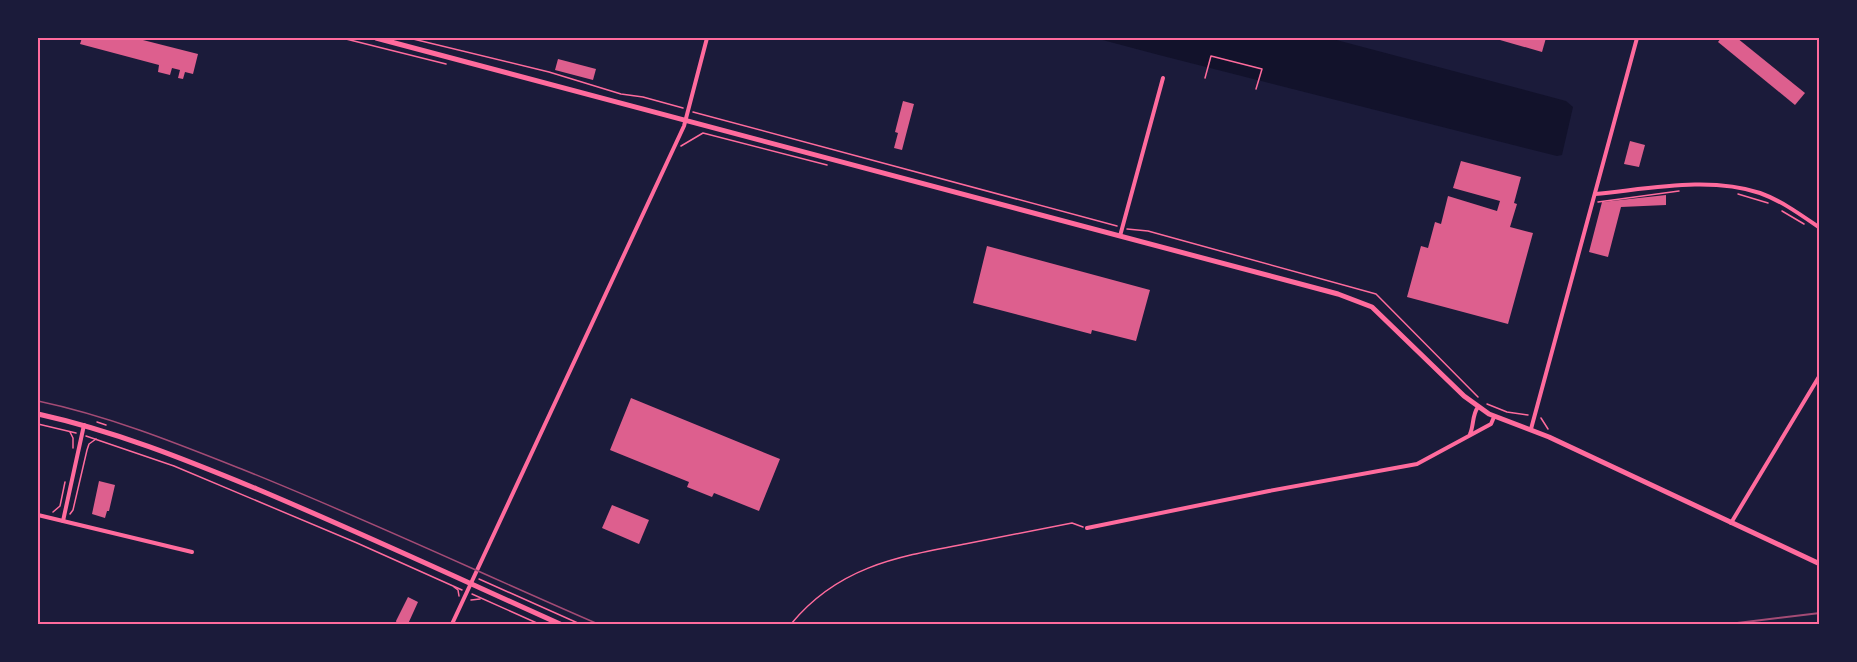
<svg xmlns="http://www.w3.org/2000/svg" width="1857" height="662" font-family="'PT Sans',sans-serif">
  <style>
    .water { fill: #12122b }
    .building { fill: #dd5f8e }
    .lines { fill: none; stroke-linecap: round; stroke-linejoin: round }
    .path { stroke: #ff6b9d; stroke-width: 1.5 }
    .minor { stroke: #ff6b9d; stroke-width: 4 }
    .secondary { stroke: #ff6b9d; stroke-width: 5 }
    .tram { stroke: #a44b75; stroke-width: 1.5 }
    .rail { stroke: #a44b75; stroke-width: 2 }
    .neatline { fill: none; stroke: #ff6b9d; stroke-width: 2 }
  </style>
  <rect width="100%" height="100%" fill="#1b1b3a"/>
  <path class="water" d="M1095,38H1329L1566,101L1573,107L1562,155L1557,156L1159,55Z"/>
  <g class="building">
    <path d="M82,38H135L198,54L193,74L185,72L183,79L178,78L180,70L172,68L170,75L158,72L159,65L80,44Z"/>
    <path d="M1493,38H1546L1542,52Z"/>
    <path d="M1721,38H1737L1805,93L1795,105L1718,42Z"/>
    <path d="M558,59L596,69L593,80L555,70Z"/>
    <path d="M903,101L914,104L902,150L894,148L898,133L895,132Z"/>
    <path d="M1630,141L1645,145L1639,167L1624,164Z"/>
    <path d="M1461,161L1521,177L1514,203L1517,204L1510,227L1533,233L1508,324L1407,297L1421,246L1428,248L1435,222L1441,224L1448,196L1497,211L1500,201L1453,188Z"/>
    <path d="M1666,195V205L1621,207L1608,257L1589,252L1602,202Z"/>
    <path d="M987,246L1150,290L1136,341L1092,330L1091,334L973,303Z"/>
    <path d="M631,398L780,459L759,511L714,493L712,497L687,487L689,482L610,450Z"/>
    <path d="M99,481L115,485L109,511H107L105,518L92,514Z"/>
    <path d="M612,505L649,520L639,544L602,528Z"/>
    <path d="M408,597L418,602L408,624H397L396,621Z"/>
  </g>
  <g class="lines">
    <g class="path">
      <path d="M342,38L446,64"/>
      <path d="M409,38L549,72L621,94L643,97L683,108"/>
      <path d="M1205,78L1211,56L1262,69L1256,89"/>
      <path d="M693,112L1117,226"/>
      <path d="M681,146L703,133L827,165"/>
      <path d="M1738,194L1768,203"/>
      <path d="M1598,202L1679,191"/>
      <path d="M1782,211L1804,224"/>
      <path d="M1127,229L1148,231L1376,294L1478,397"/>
      <path d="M1487,404L1507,412L1528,415"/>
      <path d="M1541,418L1548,429"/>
      <path d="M97,422L106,425"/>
      <path d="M38,424L76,433"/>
      <path d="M70,432L73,438V448"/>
      <path d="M86,436L174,466L357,543L462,590"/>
      <path d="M53,512L60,506L65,482"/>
      <path d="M70,514L73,510L87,450L89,444L96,439"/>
      <path d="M479,579L580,624"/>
      <path d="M454,587L458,590L459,596"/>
      <path d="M472,594L539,624"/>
      <path d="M471,600L480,599"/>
      <path d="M791,624C838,567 896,557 965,544C1001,537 1037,530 1072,523L1083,527"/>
    </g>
    <g class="minor">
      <path d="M1595,194C1648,189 1709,176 1760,193C1782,201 1801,215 1820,228"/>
      <path d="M1120,236L1163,78"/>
      <path d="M1531,429L1637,38"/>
      <path d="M1470,434C1474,425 1472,415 1478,407"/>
      <path d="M38,515L192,552"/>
      <path d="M63,521L84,425"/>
      <path d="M1731,523L1820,375"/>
      <path d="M1087,528L1269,491L1417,464L1491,424L1494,417"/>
      <path d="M452,624L684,126L707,38"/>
    </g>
    <g class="secondary">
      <path d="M376,38L1338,294L1372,307L1464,396L1489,414L1549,437L1820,564"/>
      <path d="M38,414C115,431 184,459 257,489C359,532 460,579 560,624"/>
    </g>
    <path class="tram" d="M38,401C109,416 176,443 244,470C364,518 480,573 598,624"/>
    <path class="rail" d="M1729,624L1820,613"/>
  </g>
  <rect width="1857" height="662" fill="none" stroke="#1b1b3a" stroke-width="78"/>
  <rect x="39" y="39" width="1779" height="584" class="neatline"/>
</svg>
